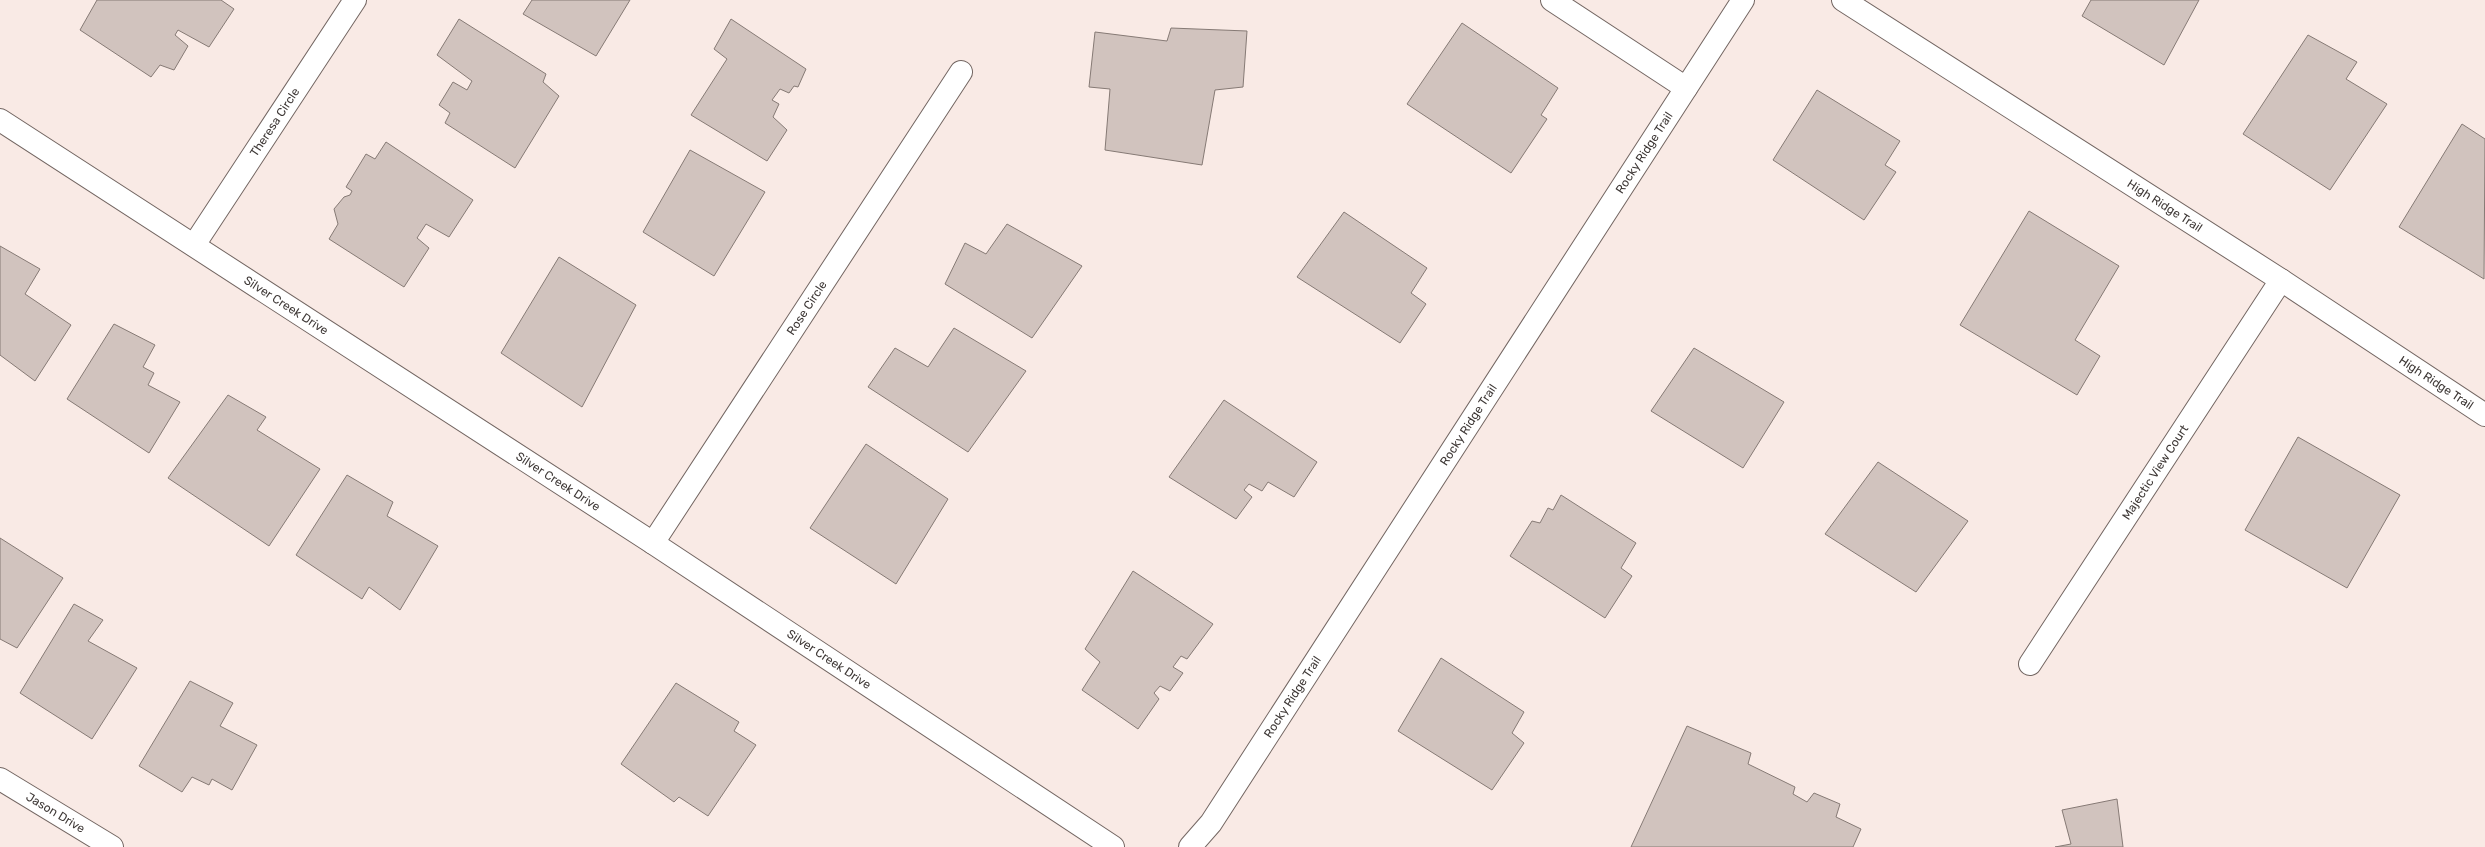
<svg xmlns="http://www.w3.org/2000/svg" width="2485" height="847" font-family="Rubik,sans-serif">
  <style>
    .building { fill: #d1c3be; stroke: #867a75 }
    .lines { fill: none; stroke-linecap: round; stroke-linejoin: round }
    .lane-casing { stroke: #736662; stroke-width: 24 }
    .street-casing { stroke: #736662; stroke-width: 24 }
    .lane { stroke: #fff; stroke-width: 22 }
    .street { stroke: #fff; stroke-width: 22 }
    .labels { text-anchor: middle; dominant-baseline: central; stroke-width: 3; stroke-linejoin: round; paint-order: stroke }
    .street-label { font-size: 12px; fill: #3f3937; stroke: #fff }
  </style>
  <rect width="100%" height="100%" fill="#f9eae5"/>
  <g class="building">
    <path d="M97,0H221L234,9L209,47L178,30L175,35L188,46L174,70L160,65L151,77L80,30Z"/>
    <path d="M532,0H630L596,56L523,14Z"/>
    <path d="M2091,0H2199L2164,65L2082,16Z"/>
    <path d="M459,19L546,74L543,82L559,96L515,168L445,123L450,113L439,105L453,82L467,90L472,81L437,55Z"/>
    <path d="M731,19L806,69L798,87L794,86L789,93L780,89L772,100L779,104L773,117L787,130L767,161L691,115L727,59L714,49Z"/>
    <path d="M1462,23L1558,88L1541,115L1547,119L1511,173L1407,104Z"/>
    <path d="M1171,28L1247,31L1243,87L1215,90L1202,165L1105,150L1110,89L1089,87L1095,32L1167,41Z"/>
    <path d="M2308,35L2357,62L2346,79L2387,104L2330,190L2243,134Z"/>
    <path d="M1817,90L1900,141L1885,165L1896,172L1864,220L1773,160Z"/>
    <path d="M2462,124L2485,139L2484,279L2399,227Z"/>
    <path d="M386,142L473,200L449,237L426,224L417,238L429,248L404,287L329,239L338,224L334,209L344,197L350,195L352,191L346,187L366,154L375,159Z"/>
    <path d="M690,150L765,192L714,276L643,232Z"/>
    <path d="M2029,211L2119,266L2075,340L2100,356L2077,395L1960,325Z"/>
    <path d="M1344,212L1427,268L1411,293L1426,304L1400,343L1297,277Z"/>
    <path d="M1007,224L1082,266L1032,338L945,284L965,243L986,254Z"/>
    <path d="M0,246L40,269L25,294L71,325L35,381L0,355Z"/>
    <path d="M559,257L636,305L582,407L501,353Z"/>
    <path d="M114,324L155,345L143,367L154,373L148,385L180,402L149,453L67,399Z"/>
    <path d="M954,328L1026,371L968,452L868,387L895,348L928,367Z"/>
    <path d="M1694,348L1784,402L1743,468L1651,411Z"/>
    <path d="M228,395L266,417L257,430L320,469L269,546L168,478Z"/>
    <path d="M1224,400L1317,462L1294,497L1268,482L1262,491L1249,484L1244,490L1252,497L1236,519L1169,477Z"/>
    <path d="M2298,437L2400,495L2347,588L2245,530Z"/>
    <path d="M866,444L948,499L896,584L810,528Z"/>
    <path d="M1878,462L1968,521L1916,592L1825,534Z"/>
    <path d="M347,475L393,502L387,516L438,546L400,610L369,587L362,599L296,555Z"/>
    <path d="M1561,495L1636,543L1621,568L1632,576L1605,618L1510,556L1532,521L1540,523L1548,508L1553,510Z"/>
    <path d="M0,538L63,578L17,648L0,639Z"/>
    <path d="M1133,571L1213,624L1187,659L1181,656L1173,667L1183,673L1170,691L1160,686L1154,693L1159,699L1138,729L1082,690L1100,662L1085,649Z"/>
    <path d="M74,604L103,620L88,641L137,668L92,739L20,693Z"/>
    <path d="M1441,658L1524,712L1512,733L1524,743L1492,790L1398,731Z"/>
    <path d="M190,681L233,703L220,726L257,745L232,790L212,779L209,785L192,777L182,792L139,766Z"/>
    <path d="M676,683L739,722L734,731L756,745L708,816L679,797L674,802L621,764Z"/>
    <path d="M1687,726L1751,753L1748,764L1795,787L1793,794L1807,802L1814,793L1840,804L1836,817L1861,829L1853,847H1631Z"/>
    <path d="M2117,799L2123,847H2055L2071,844L2062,810Z"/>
  </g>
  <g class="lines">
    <g class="lane-casing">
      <path id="lane" d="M1552,0L1686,88"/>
    </g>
    <g class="street-casing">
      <g id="street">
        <path id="s1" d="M1843,0L2281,280L2485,415"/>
        <path id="s2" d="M0,120L653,543L1113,847"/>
        <path id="s3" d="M194,245L355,0"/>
        <path id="s4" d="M653,543L961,72"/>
        <path id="s5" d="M2030,664L2281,280"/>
        <path id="s6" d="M0,779L112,847"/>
        <path id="s7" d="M1190,847L1211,823L1743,0"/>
      </g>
    </g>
    <use href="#lane" class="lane"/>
    <use href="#street" class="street"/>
  </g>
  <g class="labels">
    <g class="street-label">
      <text stroke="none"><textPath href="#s3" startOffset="147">Theresa Circle</textPath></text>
      <text stroke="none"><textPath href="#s7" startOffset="830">Rocky Ridge Trail</textPath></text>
      <text stroke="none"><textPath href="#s1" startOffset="382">High Ridge Trail</textPath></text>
      <text stroke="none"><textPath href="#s2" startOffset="341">Silver Creek Drive</textPath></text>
      <text stroke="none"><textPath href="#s4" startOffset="281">Rose Circle</textPath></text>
      <text stroke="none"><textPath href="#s1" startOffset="706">High Ridge Trail</textPath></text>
      <text stroke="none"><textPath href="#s7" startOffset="506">Rocky Ridge Trail</textPath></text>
      <text stroke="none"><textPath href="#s5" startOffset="229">Majectic View Court</textPath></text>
      <text stroke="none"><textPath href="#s2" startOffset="665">Silver Creek Drive</textPath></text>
      <text stroke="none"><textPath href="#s2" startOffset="989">Silver Creek Drive</textPath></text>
      <text stroke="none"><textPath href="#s7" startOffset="182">Rocky Ridge Trail</textPath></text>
      <text stroke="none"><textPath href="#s6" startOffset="65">Jason Drive</textPath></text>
    </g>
  </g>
</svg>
